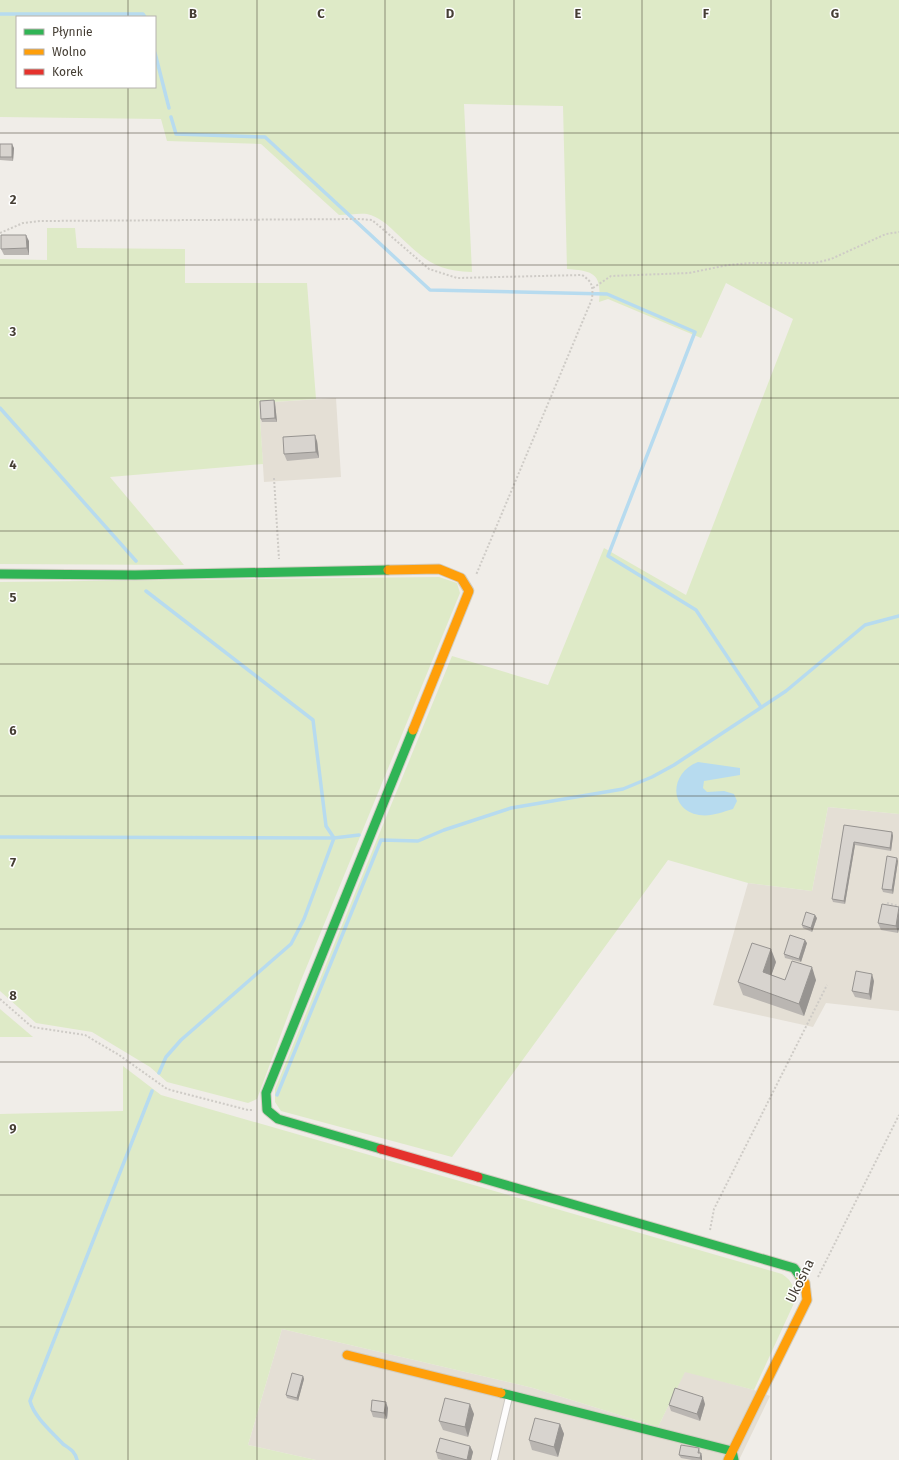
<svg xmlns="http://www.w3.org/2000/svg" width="899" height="1460" font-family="'Fira Sans',sans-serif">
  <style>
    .residential { fill: #e4dfd5 }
    .green { fill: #deeac7; fill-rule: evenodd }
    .water { fill: #b7dbef }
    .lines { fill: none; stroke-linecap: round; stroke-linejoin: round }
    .stream { stroke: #b7dbef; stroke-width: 3.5 }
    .lane-casing { stroke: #ccc9c4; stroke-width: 8 }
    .fast-casing { stroke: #d1ccc0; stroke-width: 11 }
    .slow-casing { stroke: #d1ccc0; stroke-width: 11 }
    .jam-casing { stroke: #d1ccc0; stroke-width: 11 }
    .path { stroke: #cecbc6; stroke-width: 2; stroke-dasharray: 2 2; stroke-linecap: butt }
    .lane { stroke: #fdfcfc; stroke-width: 6 }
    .fast { stroke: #30b455; stroke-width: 9 }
    .slow { stroke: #ff9f0a; stroke-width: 9 }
    .jam { stroke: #e5322d; stroke-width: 9 }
    .wall { fill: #bab6b2 }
    .shaded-wall { fill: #979491 }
    .building { fill: #d8d4cf; stroke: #979491 }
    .grid { fill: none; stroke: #453e34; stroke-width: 1; stroke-opacity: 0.55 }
    .labels { text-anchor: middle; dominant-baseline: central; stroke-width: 3; stroke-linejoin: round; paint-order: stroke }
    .street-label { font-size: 14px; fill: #453e34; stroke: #fff }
    .grid-label { font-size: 13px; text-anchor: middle; font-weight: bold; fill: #453e34; stroke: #fff; stroke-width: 3; stroke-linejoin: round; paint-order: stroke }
  </style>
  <rect width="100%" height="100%" fill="#f0ede8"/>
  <g class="residential">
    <path d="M336,398L341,477L264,482L259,403Z"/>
    <path d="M828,807L899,814V1011L826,1003L813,1027L713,1005L748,883L812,891Z"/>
    <path d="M282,1329L533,1388L658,1427L685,1371L754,1390L770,1396L739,1460H316L248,1445Z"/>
  </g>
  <g class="green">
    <path d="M0,0H899V814L828,807L812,891L748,883L668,860L452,1157L281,1111L275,1102V1089L452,656L548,685L604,548L686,595L793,319L726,283L701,338L608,299L599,302C602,273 593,271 567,269L563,106L464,104L472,272C433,271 422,257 395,232C387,224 379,217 367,214C359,213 348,215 339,215L261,144L167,141L161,119L0,117ZM17,17H155V87H17Z"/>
    <path d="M47,228H75L77,248L185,249V283H307L316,399L259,403L263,464L110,477L184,565L0,564V259L47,260Z"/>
    <path d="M439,577L457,583L460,593L300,983L257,1099L248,1103L167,1082L150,1067L92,1032L36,1023L0,991V582Z"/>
    <path d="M0,1009L33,1037H0Z"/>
    <path d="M123,1066L161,1095L782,1274C793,1281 795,1289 795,1301L754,1390L685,1372L658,1427L533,1388L282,1329L248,1445L316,1460H0V1114L123,1111Z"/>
  </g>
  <path class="water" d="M698,762L740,768V775L704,781L703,788L707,792L724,791L734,794L737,801L733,809C722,812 711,817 699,815C669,810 669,773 698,762Z"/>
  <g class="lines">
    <g class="stream">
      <path d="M0,14H143L145,17"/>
      <path d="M155,53L169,108"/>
      <path d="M171,117L176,134L265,137L430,290L607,294L695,332L608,556L696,610L761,707"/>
      <path d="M0,408L136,561"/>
      <path d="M146,591L313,720L326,826L334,838L304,919L291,944L181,1040L166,1057L159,1073"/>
      <path d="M0,837L334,838L359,835"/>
      <path d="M277,1095L381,840L418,841L444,830L511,808L623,789L652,777L674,765L786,691L865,625L899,616"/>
      <path d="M77,1460C75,1451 70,1449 63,1444C52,1432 34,1417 30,1401L152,1091"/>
    </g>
    <g class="lane-casing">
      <path id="lane" d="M494,1460L509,1397"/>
    </g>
    <g class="fast-casing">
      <g id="fast">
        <path d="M0,574L135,575L388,570"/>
        <path d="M381,1149L278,1119L267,1110L266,1093L413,730"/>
        <path d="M478,1177L794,1268L801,1278"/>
        <path d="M501,1393L732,1451L734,1460"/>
      </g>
    </g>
    <g class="slow-casing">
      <g id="slow">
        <path d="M388,570L439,569L461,578L469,591L413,730"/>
        <path d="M347,1355L501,1393"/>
        <path d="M728,1460L807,1300L805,1283L801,1278"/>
      </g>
    </g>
    <g class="jam-casing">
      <path id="jam" d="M381,1149L478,1177"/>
    </g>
    <g class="path">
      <path d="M0,233L23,223L40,221L360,219L372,220L378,225L429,269L457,278L582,275C593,282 593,287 592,299L476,575"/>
      <path d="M593,288L611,276L689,273L728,265L750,263H815L831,259L886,234L899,232"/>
      <path d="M274,478L279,559"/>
      <path d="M887,903L899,906"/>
      <path d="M0,999L32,1027L85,1035L119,1055L167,1089L248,1110H254"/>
      <path d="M710,1230L714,1209L827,985"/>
      <path d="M818,1277L899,1115"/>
    </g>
    <use href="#lane" class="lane"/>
    <use href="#fast" class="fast"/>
    <use href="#slow" class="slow"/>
    <use href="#jam" class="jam"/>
  </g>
  <g class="wall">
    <path d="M0,144L14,148L13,161L0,160Z"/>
    <path d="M29,241V255H4L1,249Z"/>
    <path d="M274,400L275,403L277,422H262L261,419Z"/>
    <path d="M317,441L319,458L287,461L284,454Z"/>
    <path d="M844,825L892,832L893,836L891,851L855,845L845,904L833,902L832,899Z"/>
    <path d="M898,861L893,894L883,892L882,889Z"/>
    <path d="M899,907L898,933L881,930L878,923Z"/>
    <path d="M817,918L812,932L803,928L802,925Z"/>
    <path d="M807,943L801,962L785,958L784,954Z"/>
    <path d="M776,962L771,975L785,980H816L804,1016L743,995L738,982Z"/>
    <path d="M874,981L871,1000L855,997L852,991Z"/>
    <path d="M303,1376L304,1379L298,1401L287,1398L286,1395Z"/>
    <path d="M705,1404L700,1421L671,1411L669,1405Z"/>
    <path d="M388,1408L387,1419L373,1417L371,1411Z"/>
    <path d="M474,1414L468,1437L443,1430L439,1421Z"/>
    <path d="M560,1424L564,1434L558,1457L532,1450L529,1440Z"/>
    <path d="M470,1446L473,1452L471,1460H442L438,1459L436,1452Z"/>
    <path d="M699,1448L700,1451V1453H701L702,1457V1460H692L681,1458L679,1455Z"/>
  </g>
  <g class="shaded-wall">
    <path d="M12,144L14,148L13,161L12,157Z"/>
    <path d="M26,235L29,241V255L27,248Z"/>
    <path d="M274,400L275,403L277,422L275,418Z"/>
    <path d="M315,435L317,441L319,458L316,452Z"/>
    <path d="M892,832L893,836L891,851L890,848Z"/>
    <path d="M854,842L855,845L845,904L844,901Z"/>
    <path d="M897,858L898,861L893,894L892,890Z"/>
    <path d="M899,909V929L898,933L896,926Z"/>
    <path d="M815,915L817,918L812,932L811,928Z"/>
    <path d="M805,940L807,943L801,962L799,959Z"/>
    <path d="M771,949L776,962L768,985L763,972Z"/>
    <path d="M812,967L816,980L804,1016L799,1004Z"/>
    <path d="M872,974L874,981L871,1000L869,994Z"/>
    <path d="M303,1376L304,1379L298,1401L297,1398Z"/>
    <path d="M703,1397L705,1404L700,1421L697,1414Z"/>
    <path d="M386,1402L388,1408L387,1419L384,1413Z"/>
    <path d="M470,1404L474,1414L468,1437L465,1427Z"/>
    <path d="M560,1424L564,1434L558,1457L554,1447Z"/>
    <path d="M470,1446L473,1452L471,1460H467Z"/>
    <path d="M701,1453L702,1457V1460H701L700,1458Z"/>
  </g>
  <g class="building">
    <rect x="0" y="144" width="12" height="13"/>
    <path d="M1,235H26L27,248L1,249Z"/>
    <path d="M274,400L275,418L261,419L260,401Z"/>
    <path d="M315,435L316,452L284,454L283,437Z"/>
    <path d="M844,825L892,832L890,848L854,842L844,901L832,899Z"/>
    <path d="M887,856L897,858L892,890L882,889Z"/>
    <path d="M882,904L899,907L896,926L878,923Z"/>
    <path d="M806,912L815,915L811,928L802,925Z"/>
    <path d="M790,935L805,940L799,959L784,954Z"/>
    <path d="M752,943L771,949L763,972L785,980L792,961L812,967L799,1004L738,982Z"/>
    <path d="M856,971L872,974L869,994L852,991Z"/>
    <path d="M292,1373L303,1376L297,1398L286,1395Z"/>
    <path d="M675,1388L703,1397L697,1414L669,1405Z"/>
    <path d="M445,1398L470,1404L465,1427L439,1421Z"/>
    <path d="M372,1400L386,1402L384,1413L371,1411Z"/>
    <path d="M535,1418L560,1424L554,1447L529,1440Z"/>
    <path d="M440,1438L470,1446L467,1460L436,1452Z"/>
    <path d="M681,1445L699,1448L698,1453H701L700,1458L679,1455Z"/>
  </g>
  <path class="grid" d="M128,0V17M257,0V1460M385,0V1460M514,0V1460M642,0V1460M771,0V1460M128,87V1460M0,133H899M0,265H899M0,398H899M0,531H899M0,664H899M0,796H899M0,929H899M0,1062H899M0,1195H899M0,1327H899"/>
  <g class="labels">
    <g class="street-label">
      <text transform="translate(800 1281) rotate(-64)">Ukośna</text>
    </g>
  </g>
  <g class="grid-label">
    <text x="193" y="18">B</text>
    <text x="321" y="18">C</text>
    <text x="450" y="18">D</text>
    <text x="578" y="18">E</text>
    <text x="706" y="18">F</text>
    <text x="835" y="18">G</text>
    <text x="13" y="204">2</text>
    <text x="13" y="336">3</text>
    <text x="13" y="469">4</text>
    <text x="13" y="602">5</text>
    <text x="13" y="735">6</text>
    <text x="13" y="867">7</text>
    <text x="13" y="1000">8</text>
    <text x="13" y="1133">9</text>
  </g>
  <rect x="16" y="16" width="140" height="72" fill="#ffffff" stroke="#b5b2ae"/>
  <rect x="24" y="29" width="20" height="6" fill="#30b455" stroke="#b5b2ae"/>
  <text x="52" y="36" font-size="12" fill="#453e34">Płynnie</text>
  <rect x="24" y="49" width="20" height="6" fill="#ff9f0a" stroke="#b5b2ae"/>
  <text x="52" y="56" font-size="12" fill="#453e34">Wolno</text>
  <rect x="24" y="69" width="20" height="6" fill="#e5322d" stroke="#b5b2ae"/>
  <text x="52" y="76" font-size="12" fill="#453e34">Korek</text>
</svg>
